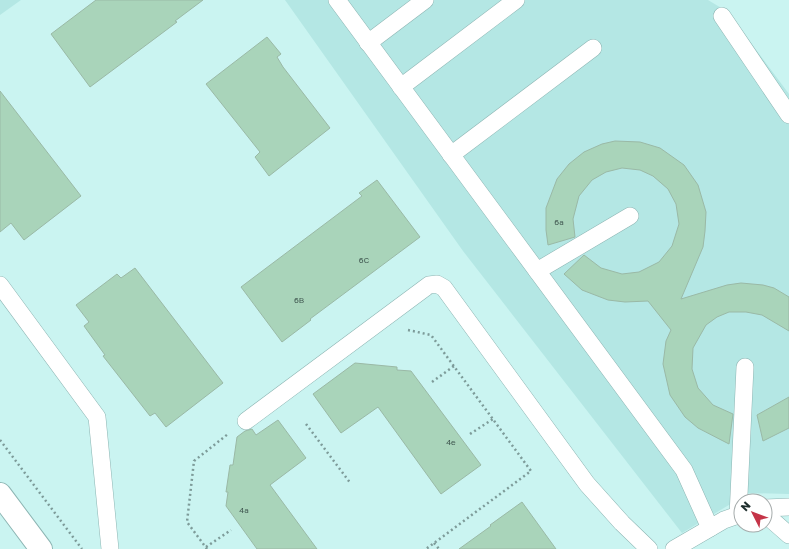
<svg xmlns="http://www.w3.org/2000/svg" width="789" height="549" font-family="'Golos Text',sans-serif">
  <style>
    .built { fill: #b4e7e4 }
    .building { fill: #a9d4ba; stroke: #9ab9a6 }
    .lines { fill: none; stroke-linecap: round; stroke-linejoin: round }
    .lane-casing { stroke: #8db5b3; stroke-width: 18 }
    .street-casing { stroke: #8db5b3; stroke-width: 24 }
    .path { stroke: #7d9b99; stroke-width: 2.5; stroke-dasharray: 2 3; stroke-linecap: butt }
    .lane { stroke: #fff; stroke-width: 17 }
    .street { stroke: #fff; stroke-width: 22 }
    .labels { text-anchor: middle; dominant-baseline: central; stroke-width: 3; stroke-linejoin: round; paint-order: stroke }
    .number-label { font-size: 8px; fill: #405750 }
  </style>
  <rect width="100%" height="100%" fill="#caf4f1"/>
  <g class="built">
    <path d="M0,0H21L0,15Z"/>
    <path d="M285,0H708L728,12L789,94V494L749,493L682,533L463,251Z"/>
  </g>
  <g class="building">
    <path d="M96,0H203L175,21L177,22L90,87L51,34Z"/>
    <path d="M267,37L281,54L277,57L283,67L330,128L269,176L255,157L260,152L206,84Z"/>
    <path d="M0,91L81,196L24,240L11,223L0,232Z"/>
    <path d="M615,141L640,142L660,148L684,165L698,185L706,212L705,231L703,247L681,299L727,285L741,283L763,285L774,288L789,297V331L762,315L746,312H729L717,317L706,325L693,348L692,369L698,388L713,405L733,414L729,444L698,428L685,417L670,395L663,364L666,341L671,330L648,301L625,302L608,300L582,290L564,274L584,255L601,268L622,274L639,272L659,262L672,246L679,224L676,204L668,189L653,176L640,170L622,168L606,172L592,180L579,196L573,219L575,237L548,245L546,230V208L557,179L569,164L584,152L602,144Z"/>
    <path d="M377,180L420,237L310,319L311,320L282,342L241,287L362,196L359,193Z"/>
    <path d="M135,268L223,383L166,427L155,413L150,416L103,356L105,355L84,326L89,322L76,305L117,274L121,278Z"/>
    <path d="M355,363L397,367V370L411,371L481,465L441,494L378,407L341,433L313,394Z"/>
    <path d="M789,397V428L763,441L757,415Z"/>
    <path d="M278,420L306,458L270,485L317,549H257L226,506L228,492H226L230,465H233L237,437L245,431L252,429L256,435Z"/>
    <path d="M522,502L556,549H459L491,526L490,525Z"/>
  </g>
  <g class="lines">
    <g class="lane-casing">
      <g id="lane">
        <path d="M337,0L684,470L710,528"/>
        <path d="M722,16L789,115"/>
        <path d="M368,43L425,0"/>
        <path d="M401,87L516,0"/>
        <path d="M451,155L593,48"/>
        <path d="M537,271L630,216"/>
        <path d="M0,285L97,417L110,549"/>
        <path d="M246,421L429,285L437,284L444,288L587,484L622,523L649,549"/>
        <path d="M765,508L789,507"/>
        <path d="M765,514L789,535"/>
        <path d="M738,516L745,367"/>
        <path d="M674,549L724,520L741,514"/>
      </g>
    </g>
    <g class="street-casing">
      <path id="street" d="M0,494L41,549"/>
    </g>
    <g class="path">
      <path d="M408,330L431,335L531,471L426,549"/>
      <path d="M432,382L454,366"/>
      <path d="M306,424L351,484"/>
      <path d="M470,434L493,419"/>
      <path d="M0,440L82,549"/>
      <path d="M434,543L439,549"/>
      <path d="M206,547L231,530"/>
      <path d="M207,549L187,522L194,461L228,434"/>
    </g>
    <use href="#lane" class="lane"/>
    <use href="#street" class="street"/>
  </g>
  <g class="labels">
    <g class="number-label">
      <text x="559" y="222">6a</text>
      <text x="364" y="260">6C</text>
      <text x="299" y="300">6B</text>
      <text x="451" y="442">4e</text>
      <text x="244" y="510">4a</text>
    </g>
  </g>
  <g transform="translate(753 513) rotate(312)"><circle r="19" fill="#ffffff" stroke="#a5abab"/>
  <path d="M0-3L7 15L0 10L-7 15Z" fill="#c53448"/>
  <text y="-6" font-size="11" font-weight="bold" text-anchor="middle" fill="#1d2d2c">N</text>
  </g>
</svg>
